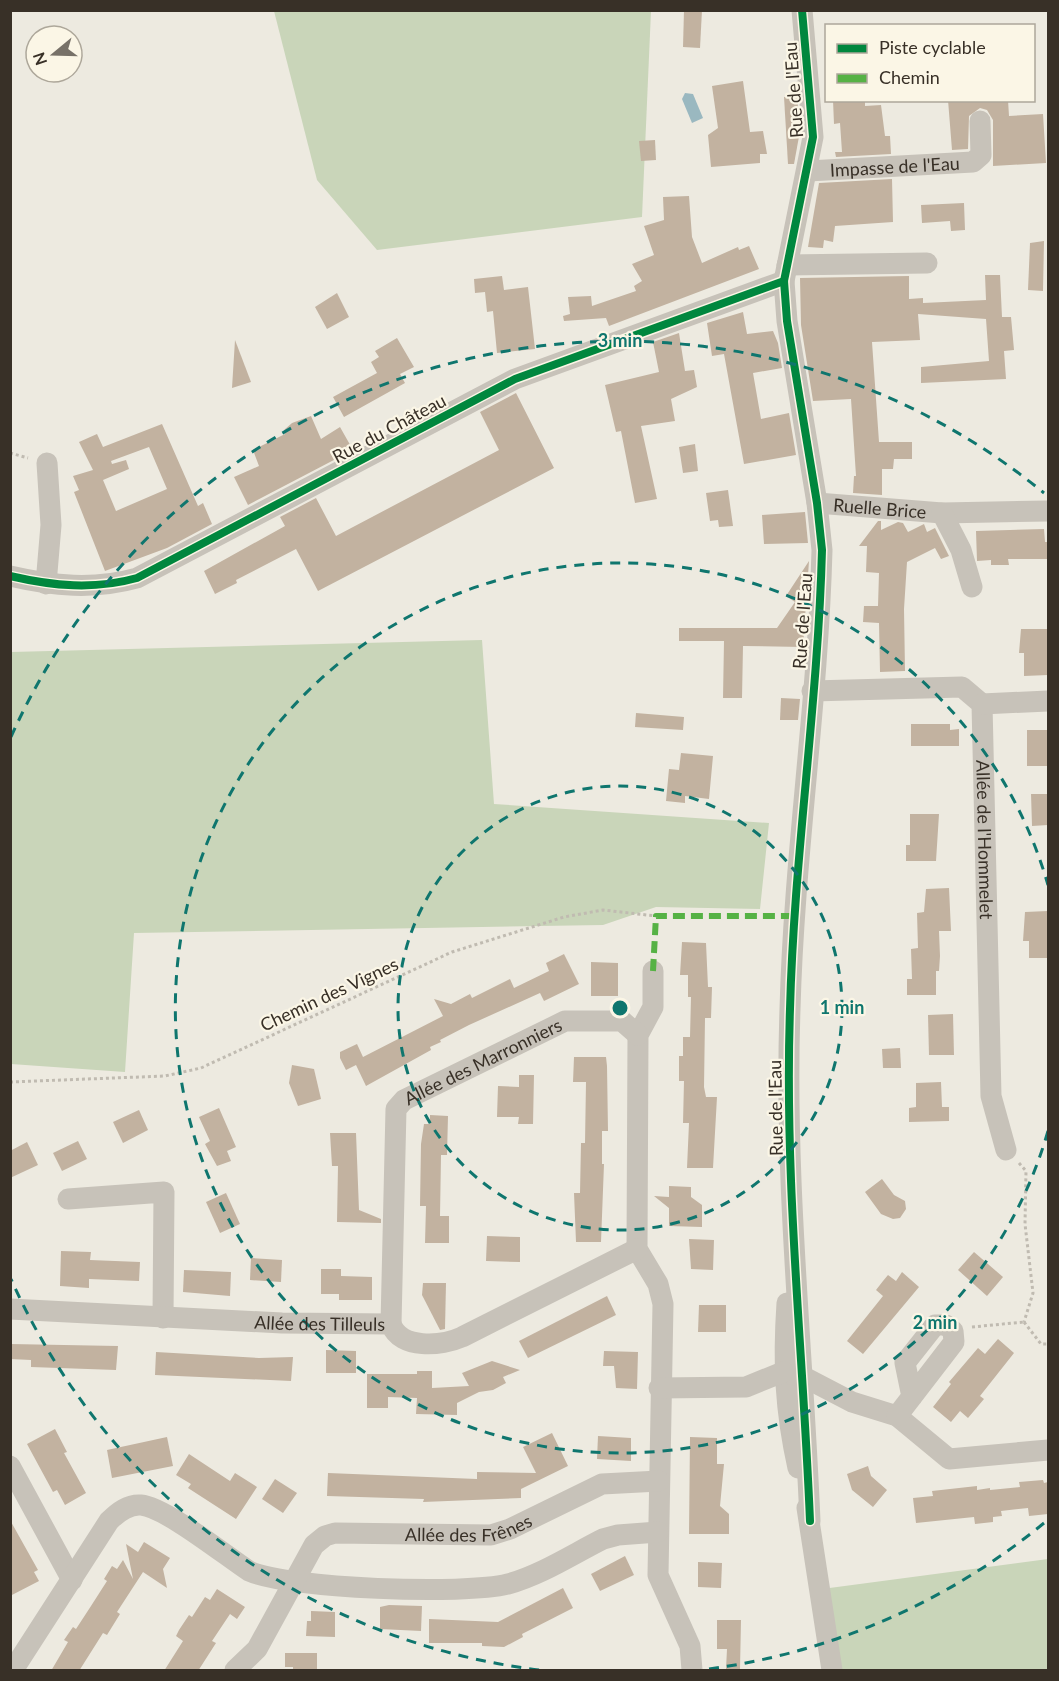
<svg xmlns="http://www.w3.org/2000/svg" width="1059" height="1681" font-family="Lato,sans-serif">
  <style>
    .green { fill: #c9d5b9 }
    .water { fill: #9ab8c0 }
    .building { fill: #c2b2a0; fill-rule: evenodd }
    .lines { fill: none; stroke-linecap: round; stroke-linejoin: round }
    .path { stroke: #c0bbb1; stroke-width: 3; stroke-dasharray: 3 3; stroke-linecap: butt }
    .minor { stroke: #c7c2b9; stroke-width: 21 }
    .quiet { stroke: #56b245; stroke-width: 6; stroke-dasharray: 12 6; stroke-linecap: butt }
    .cycleway-casing { stroke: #fbf6e6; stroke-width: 11 }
    .cycleway { stroke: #00873e; stroke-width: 8 }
    .ring { fill: none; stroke: #0f766e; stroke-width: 3; stroke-dasharray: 10 8 }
    .labels { text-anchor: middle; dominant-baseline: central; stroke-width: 4.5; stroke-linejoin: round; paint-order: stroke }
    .street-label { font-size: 18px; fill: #383027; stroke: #fbf6e6 }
    .centre { fill: #0f766e; stroke: #fbf6e6; stroke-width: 3 }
    .ring-label { font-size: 18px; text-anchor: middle; font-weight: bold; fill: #0f766e; stroke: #fbf6e6; stroke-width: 4.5; stroke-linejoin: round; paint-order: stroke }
  </style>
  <rect width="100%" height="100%" fill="#edeae0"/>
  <g class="green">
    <path d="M274,11H651L642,217L377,250L317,180Z"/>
    <path d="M482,640L494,804L769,823L760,909L656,907L603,925L134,933L125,1072L11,1064V652Z"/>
    <path d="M1048,1559V1670H842L822,1589Z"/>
  </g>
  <path class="water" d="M685,93L693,94L703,118L692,123L682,99Z"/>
  <g class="building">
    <path d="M684,10H702L700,48L683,47Z"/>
    <path d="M743,81L750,132L763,131L767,154H760V163L711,167L708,135L718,128L712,86Z"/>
    <path d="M797,96L800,131L794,164H788L784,97Z"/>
    <path d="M833,100H865V106L881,105L885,136H890L891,154L836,157L835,152H842L840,123L834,124Z"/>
    <path d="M948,100H1008L1009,116L1043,114L1046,163L993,166V120L987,110L980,108L969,116L968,149L952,150Z"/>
    <path d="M655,140L656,160L641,161L639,141Z"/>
    <path d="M892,179L893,222L835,226L833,242L824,240L823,248L808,247L819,183Z"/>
    <path d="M689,196L692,237L702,263L738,247L739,250L749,246L759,269L609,326L606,318L564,321L563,316L570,314L568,297L591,296L592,306L636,291L634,286L642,281L632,264L654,255L644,226L664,220L663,197Z"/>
    <path d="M964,203L965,230L951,231L950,221L922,223L921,205Z"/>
    <path d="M1044,241L1043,291L1028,290L1030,243Z"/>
    <path d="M985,275H1000L1002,317H1011L1014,350L1004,351L1006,379L921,383V367L989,361L986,319L918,314L920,340L872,342L879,442H912V459H894L893,469H882V495L853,493L854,476H856L851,399L813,401L801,325L800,278L909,276V299L923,298V303L986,300Z"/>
    <path d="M502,276L504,290L528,287L535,349L497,353L493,311L487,312L485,292L475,293L474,279Z"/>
    <path d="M337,293L349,317L327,329L315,307Z"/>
    <path d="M743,312L747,334L773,331L778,343L782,368L753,373L761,419L789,413L796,455L744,464L724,354L712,356L707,323Z"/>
    <path d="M679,333L685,371L694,370L697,387L671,399L675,421L641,426L657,499L635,503L621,431L616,432L605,385L659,372L653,342Z"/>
    <path d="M397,338L414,367L400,374L405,383L344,417L333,397L377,373L371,362L379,357L375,351Z"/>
    <path d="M235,340L251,382L232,388Z"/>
    <path d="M516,393L554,468L318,591L296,549L236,580L237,583L215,594L204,571L285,526L280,517L316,498L336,536L499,450L480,412Z"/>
    <path d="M311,416L321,439L340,427L353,450L248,505L234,477L259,466L253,450L285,434L284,430L292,423Z"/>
    <path d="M162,424L198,506L203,503L212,524L167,548L105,571L74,492L79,490L73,476L93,470L79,442L97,434L103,447ZM149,447L167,489L116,511L103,480L129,469L126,460L112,464L111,461Z"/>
    <path d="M695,444L698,471L683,473L679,447Z"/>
    <path d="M728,490L733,526L719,527L718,520L710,521L706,493Z"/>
    <path d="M805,512L808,543L764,544L762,515Z"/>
    <path d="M878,521H881V530L898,522L903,523L908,532L924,524L927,532L935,528L949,556L941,559L935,548L907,562L904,609L905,671L880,672L879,623L863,622L864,606H878L879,573L866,572L867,546H859Z"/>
    <path d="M1044,529L1045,542H1048V559H1008L1009,565H991V560L977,561L976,531Z"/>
    <path d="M809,561L803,647L743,646L742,698H723L724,641H679V628H777L795,602L786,596Z"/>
    <path d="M1021,629H1048V675L1024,676V653H1019Z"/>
    <path d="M781,698L800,699L798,720H780Z"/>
    <path d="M636,713L684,717L683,730L635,727Z"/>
    <path d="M911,724H950V730L959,729V746H911Z"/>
    <rect x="1027" y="730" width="21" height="36"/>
    <path d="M681,753L713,756L709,799L685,796V803L666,801L669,769L679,770Z"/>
    <path d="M1031,794H1048V825L1032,826Z"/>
    <path d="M910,814H939L936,861H906V845H910Z"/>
    <path d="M949,888L951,931H939L940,956L939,971H936V995H907V979H912L911,949L918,948L917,913L924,912L926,889Z"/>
    <path d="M1048,911V958H1029V941H1023L1025,912Z"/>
    <path d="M682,942L706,943L708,987H712L711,1018H705L704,1087L706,1097H717L713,1168H687L689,1123H683L684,1081H679V1056H683V1037H690L691,997H688V975H680Z"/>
    <path d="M564,954L579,984L544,1001L540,993L469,1025L440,1040L441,1042L430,1047L431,1050L366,1086L356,1065L346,1070L340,1058V1052L357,1044L363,1057L443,1016L434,999L451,1004L470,994L472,998L510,979L514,988L549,971L546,963Z"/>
    <path d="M591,962L618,963V996H591Z"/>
    <path d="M953,1014L954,1055H929L928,1015Z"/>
    <path d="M900,1048L901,1068H883L882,1049Z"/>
    <path d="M574,1057H606L607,1066L608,1131H602V1164H604L601,1242H576L574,1193H580L581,1143H585L586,1082H573Z"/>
    <path d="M292,1065L314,1069L321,1099L298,1106L289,1083Z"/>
    <path d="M519,1075H534L533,1124H518L519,1117H497L498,1086L519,1087Z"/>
    <path d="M941,1082L942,1107H949V1121L909,1122V1108L916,1107V1083Z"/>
    <path d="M219,1108L236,1147L227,1151L231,1161L217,1166L205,1144L210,1141L199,1117Z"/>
    <path d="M139,1110L148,1130L123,1143L113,1122Z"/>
    <path d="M430,1115L448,1116L447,1155H441L440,1216H449V1243H425L426,1206H420L421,1144L424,1124H430Z"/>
    <path d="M330,1133H356L359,1210L381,1219V1223L337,1222L338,1166H332Z"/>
    <path d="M78,1141L87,1159L62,1171L53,1153Z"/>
    <path d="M27,1142L38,1165L10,1178V1151Z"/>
    <path d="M882,1179L894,1195L905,1201L906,1209L900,1218L893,1219L881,1214L865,1192Z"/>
    <path d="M669,1186L691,1187V1197L702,1205V1227L669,1226V1208L654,1196L669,1197Z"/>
    <path d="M226,1193L240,1224L220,1233L206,1202Z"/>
    <path d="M487,1236L520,1237V1262L486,1261Z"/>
    <path d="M689,1239L714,1240L713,1270L691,1269Z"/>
    <path d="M61,1251L91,1252L90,1260L140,1262L139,1281L89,1279V1288L60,1286Z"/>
    <path d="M974,1252L1003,1277L987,1296L958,1270Z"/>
    <path d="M251,1258L282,1260L281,1282L250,1280Z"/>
    <path d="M321,1269H341V1276L372,1277V1300H339V1294H321Z"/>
    <path d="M184,1270L231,1272L230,1296L183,1292Z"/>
    <path d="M902,1272L919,1287L863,1354L847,1341L883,1296L876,1290L883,1281L888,1275L896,1281Z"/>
    <path d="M423,1283H446L445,1329L440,1330L422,1295Z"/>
    <path d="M607,1296L616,1315L528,1358L519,1341Z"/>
    <path d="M699,1305H726V1332H698Z"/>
    <path d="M998,1339L1014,1353L980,1396L984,1399L968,1418L960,1411L951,1422L933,1407L951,1384L949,1382L978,1348L985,1354Z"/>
    <path d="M10,1344L118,1346L116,1370L31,1367V1360L10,1359Z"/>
    <path d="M326,1350L356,1351V1373H326Z"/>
    <path d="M604,1351L638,1352L637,1389L616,1388L614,1366H603Z"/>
    <path d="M156,1352L259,1358L293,1357L291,1381L155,1375Z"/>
    <path d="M492,1361L520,1370L503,1377L506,1383L493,1390L479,1392L457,1403V1415L416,1414L417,1398L388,1397V1408H367V1374H417V1371H432V1388L469,1386L462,1373Z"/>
    <path d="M55,1429L67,1452L64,1453L86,1493L65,1505L57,1490L53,1492L27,1444Z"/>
    <path d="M552,1433L568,1466L521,1489V1498L423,1502L424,1499L327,1496L328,1473L477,1479V1472L536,1473L523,1447Z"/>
    <path d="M598,1436L631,1438V1461L597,1459Z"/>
    <path d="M167,1437L173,1466L112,1478L107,1450Z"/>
    <path d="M690,1437L717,1438V1464H724L720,1506L729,1514V1534H689Z"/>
    <path d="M189,1454L230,1481L235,1473L257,1487L236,1519L188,1488L191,1484L176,1475Z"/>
    <path d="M868,1466L871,1476L887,1490L873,1507L852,1490L847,1474Z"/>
    <path d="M275,1479L297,1493L283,1513L262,1499Z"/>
    <path d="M1043,1480L1044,1483L1048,1482V1514L1029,1516L1028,1508L1001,1511L1002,1516L993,1517V1522L975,1524L974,1517L916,1523L913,1498L933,1496L932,1491L977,1486V1490L990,1488V1490L1020,1487L1019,1482Z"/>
    <path d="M10,1520L38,1570L34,1572L39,1581L10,1596Z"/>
    <path d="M144,1542L170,1558L163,1569L167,1588L143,1572L117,1612L120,1614L107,1635L103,1633L79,1671H51L68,1642L64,1640L73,1627L76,1629L91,1606L107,1581L104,1579L112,1566L117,1569L123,1560L133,1579L126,1544L138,1552Z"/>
    <path d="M625,1556L634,1575L600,1591L591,1574Z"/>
    <path d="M698,1562L722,1563L721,1588L698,1587Z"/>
    <path d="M563,1588L573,1608L522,1634L523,1637L504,1647L482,1646V1643H429V1619L498,1622Z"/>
    <path d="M217,1589L245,1607L237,1619L230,1614L212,1641L216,1643L198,1671H164L183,1641L176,1636L179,1630L189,1615L192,1617L205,1597L210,1600Z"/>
    <path d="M389,1605L422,1606L421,1631L380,1629V1607Z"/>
    <path d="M311,1611L335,1612V1637L306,1636L307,1621H311Z"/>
    <path d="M717,1620H741L740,1669H726L727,1649H717Z"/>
    <path d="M285,1653H317V1671H293V1667H285Z"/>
  </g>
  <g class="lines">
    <g class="path">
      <path d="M10,453L28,458"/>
      <path d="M10,1082L165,1076L201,1068L452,952L564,917L603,910L656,916"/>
      <path d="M1019,1163L1026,1171L1025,1224L1033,1293L1024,1322"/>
      <path d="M1024,1322L1041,1344H1048"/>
      <path d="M972,1327L1024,1322"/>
    </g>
    <g class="minor">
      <path d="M802,10L813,137L784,281L787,321L817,503L822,550C818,703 794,856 790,1009C784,1180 803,1350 810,1521"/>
      <path id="s1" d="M808,171L973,162L981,155L980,121"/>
      <path d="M787,265L927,263"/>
      <path id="s2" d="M817,503L942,513L1048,511"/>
      <path d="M942,513L961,550L972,587"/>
      <path d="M10,576C53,586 94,590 137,578L515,379L784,281"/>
      <path d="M46,584L51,525L47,463"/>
      <path id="s3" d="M812,691L962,687L982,704L991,1096L1006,1150"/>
      <path d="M982,704L1048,701"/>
      <path d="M653,971V1007L638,1035L637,1249L658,1284L663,1304L658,1575L690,1646L692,1670"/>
      <path d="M68,1199L164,1192L163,1318"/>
      <path d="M787,1303C783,1362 785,1410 798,1468"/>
      <path id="s4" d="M10,1309L282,1323L391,1324C400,1350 442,1346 462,1337L637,1249"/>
      <path id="s5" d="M391,1324L396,1109L404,1100L565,1021H622L638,1035"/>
      <path d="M793,1375L804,1377L852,1402L897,1416L949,1459L1048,1450"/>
      <path d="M659,1388L746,1387L783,1372"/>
      <path d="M897,1416L954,1342L953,1331L946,1325H935L905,1363L912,1397"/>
      <path d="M10,1466L72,1580"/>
      <path d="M807,1508L832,1670"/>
      <path d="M13,1670L109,1521C118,1512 128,1504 141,1505C165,1507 226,1556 249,1571C288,1589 466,1595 508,1584C541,1575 573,1554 603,1539L618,1535L658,1532"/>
      <path id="s6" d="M235,1670L257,1649L314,1545L325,1536L335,1533L491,1535L510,1529L602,1484L659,1481"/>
    </g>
    <path class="quiet" d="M653,971L656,916H795"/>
    <g class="cycleway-casing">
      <g id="cycleway">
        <path d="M802,10L813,137L784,281L787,321L817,503L822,550C818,703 794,856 790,1009C784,1180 803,1350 810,1521"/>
        <path d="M10,576C53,586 94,590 137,578L515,379L784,281"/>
      </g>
    </g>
    <use href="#cycleway" class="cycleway"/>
  </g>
  <g class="ring">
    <circle cx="620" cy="1008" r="222"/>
    <path d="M1048 1131A445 445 0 1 1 1048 885"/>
    <path d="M1044 1523A667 667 0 0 1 701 1670M539 1670A667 667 0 0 1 11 1279M11 737A667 667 0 0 1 1044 493"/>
  </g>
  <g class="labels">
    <g class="street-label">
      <text transform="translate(793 90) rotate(-94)">Rue de l'Eau</text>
      <text stroke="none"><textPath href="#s1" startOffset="87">Impasse de l'Eau</textPath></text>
      <text transform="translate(389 428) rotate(-28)">Rue du Château</text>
      <text stroke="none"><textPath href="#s2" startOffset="63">Ruelle Brice</textPath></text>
      <text transform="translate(802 621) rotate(-86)">Rue de l'Eau</text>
      <text stroke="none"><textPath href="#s3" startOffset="312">Allée de l'Hommelet</textPath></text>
      <text transform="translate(329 994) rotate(-25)">Chemin des Vignes</text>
      <text stroke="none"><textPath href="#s5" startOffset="315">Allée des Marronniers</textPath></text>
      <text transform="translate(775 1108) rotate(-91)">Rue de l'Eau</text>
      <text stroke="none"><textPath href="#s4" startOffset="310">Allée des Tilleuls</textPath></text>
      <text stroke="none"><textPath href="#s6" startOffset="308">Allée des Frênes</textPath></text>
    </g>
  </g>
  <circle cx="620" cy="1008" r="9" class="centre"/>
  <g class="ring-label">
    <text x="620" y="347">3 min</text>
    <text x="842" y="1014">1 min</text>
    <text x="935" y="1329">2 min</text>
  </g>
  <rect width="1059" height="1681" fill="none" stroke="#383027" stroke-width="24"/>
  <rect x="825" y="24" width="210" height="78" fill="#fbf6e6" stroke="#ada79a" stroke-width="1.5"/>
  <rect x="837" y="44" width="30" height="9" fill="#00873e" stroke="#ada79a" stroke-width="1.5"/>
  <text x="879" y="54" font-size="18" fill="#383027">Piste cyclable</text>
  <rect x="837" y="74" width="30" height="9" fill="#56b245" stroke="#ada79a" stroke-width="1.5"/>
  <text x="879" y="84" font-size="18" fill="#383027">Chemin</text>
  <g transform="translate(54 54) rotate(251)"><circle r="28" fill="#fbf6e6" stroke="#ada79a" stroke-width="1.5"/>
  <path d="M0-4.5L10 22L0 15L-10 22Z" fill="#777168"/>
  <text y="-9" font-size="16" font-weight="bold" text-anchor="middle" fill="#383027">N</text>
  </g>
</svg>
